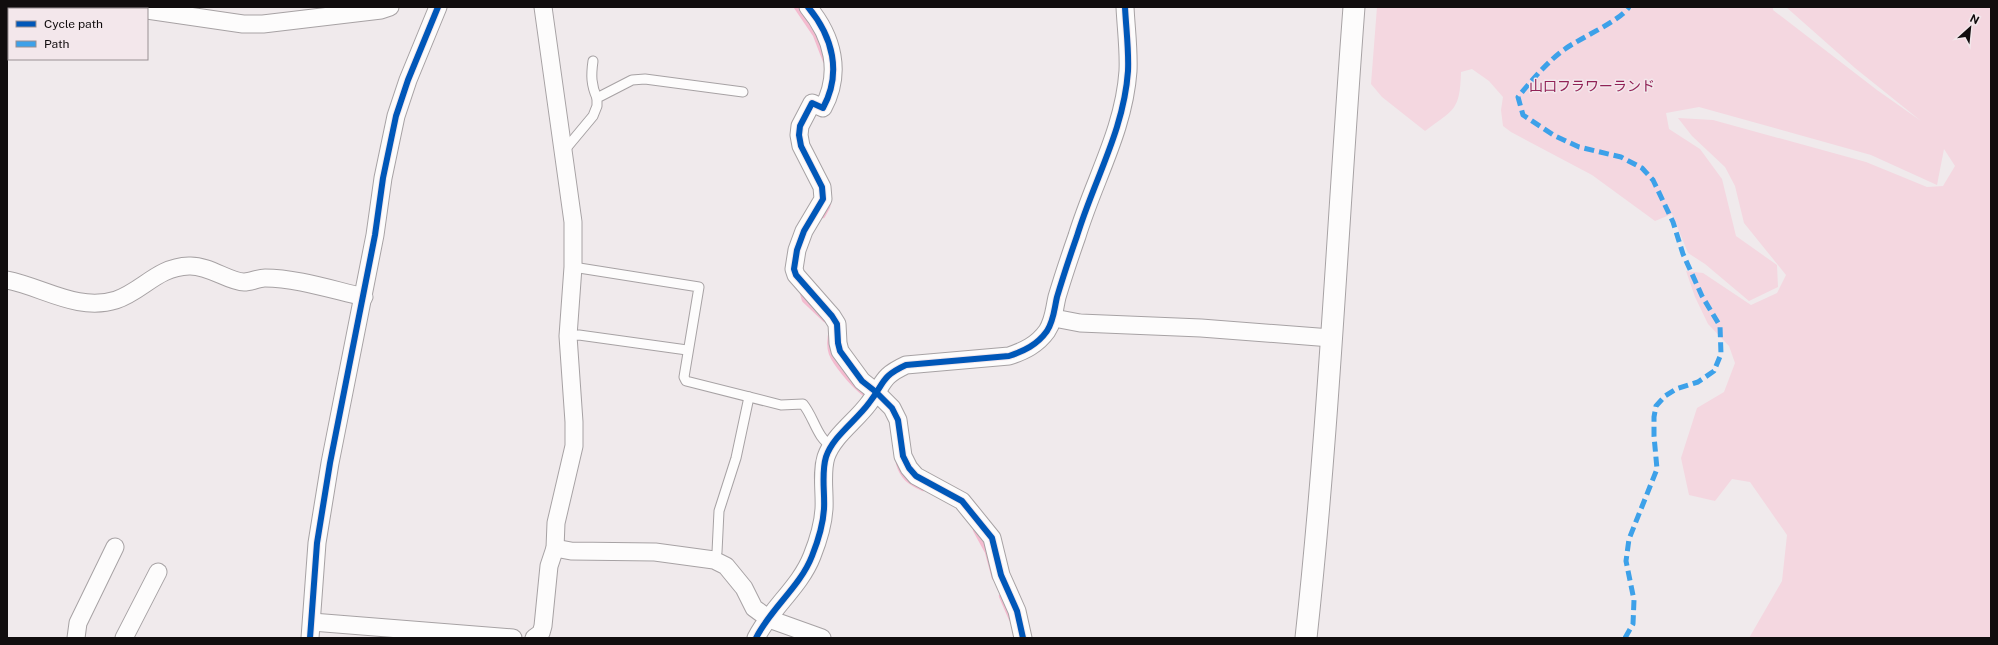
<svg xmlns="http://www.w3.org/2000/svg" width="1998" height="645" font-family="'Public Sans','Noto Sans JP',sans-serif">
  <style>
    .green { fill: #f4d7e0 }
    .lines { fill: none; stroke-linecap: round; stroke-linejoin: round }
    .stream { stroke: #f4bbcf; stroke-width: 4.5 }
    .service-casing { stroke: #a7a2a4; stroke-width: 11 }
    .minor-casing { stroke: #a7a2a4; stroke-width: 19 }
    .tertiary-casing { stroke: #a7a2a4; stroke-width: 23 }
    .service { stroke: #fdfcfc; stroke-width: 9 }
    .minor { stroke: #fdfcfc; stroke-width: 17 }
    .tertiary { stroke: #fdfcfc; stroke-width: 21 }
    .quiet { stroke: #3da1e9; stroke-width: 5; stroke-dasharray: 10 5; stroke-linecap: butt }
    .cycleway-casing { stroke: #f3e7eb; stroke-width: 8 }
    .cycleway { stroke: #0057b8; stroke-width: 6 }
    .labels { text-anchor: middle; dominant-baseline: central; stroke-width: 3; stroke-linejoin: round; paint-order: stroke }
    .park-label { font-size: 14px; fill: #912256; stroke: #f3e7eb }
  </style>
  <rect width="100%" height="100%" fill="#f0eaec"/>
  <path class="green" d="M1377,7H1773V10L1877,90L1921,121L1855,68L1786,7H1991V638H1749L1782,581L1787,535L1750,482L1732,479L1715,501L1689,495L1681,458L1697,408L1724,392L1735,363L1729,346L1708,324L1695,297L1686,271L1703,273L1751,305L1777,293L1786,275L1744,223L1735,186L1725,167L1692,136L1678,118L1713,120L1866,162L1927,187L1943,186L1955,166L1944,149L1937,185L1871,155L1699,107L1666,113L1669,129L1700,149L1722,179L1736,236L1777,265L1778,287L1749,301L1705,264L1688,253L1672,214L1655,221L1592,175L1511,132L1503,126L1501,110L1503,97L1489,81L1472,69L1461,72C1460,111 1454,109 1425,131L1382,97L1371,84Z"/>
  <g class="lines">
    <g class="stream">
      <path d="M796,7L815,35L825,61"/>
      <path d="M823,216L828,207L829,201"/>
      <path d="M802,293L804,300L825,320"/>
      <path d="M830,336C829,343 829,351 833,358C840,370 857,390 869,397"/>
      <path d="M898,463C902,478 910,483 923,489"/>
      <path d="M975,530L987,552L994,578"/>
      <path d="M1001,596L1011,619"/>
    </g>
    <g class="service-casing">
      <g id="service">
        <path d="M593,61C591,75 591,85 597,98"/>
        <path d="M563,152L593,116L597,106V98L632,80L645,79L743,92"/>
        <path d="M573,267L699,287L684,377L686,381L781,405L803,404C814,417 817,439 832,446"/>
        <path d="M568,336L579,335L687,350"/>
        <path d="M714,560L717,552L719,511L736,458L749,397"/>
      </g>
    </g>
    <g class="minor-casing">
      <g id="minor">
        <path d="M808,7C833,37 842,73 823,108L812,103L800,126L799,135L801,146L822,187L823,199L804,231L797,250L794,269L796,275L832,316L837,324L838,343L840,351L862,381L876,392L892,408L898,420L903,456L909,468L916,476L962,501L992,538L1001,575L1017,611L1023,638"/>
        <path d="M147,10L243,24H263L381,10L390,7"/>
        <path d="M7,280C43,287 78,312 116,300C143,291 157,267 189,266C209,265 229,282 244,282C251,282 258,278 265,278C296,278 333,290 364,297"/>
        <path d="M1054,318L1080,323L1201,328L1331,338"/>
        <path d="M555,548L571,551L655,552L714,560L726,566L744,588L754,608L769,619L822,638"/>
        <path d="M312,622L513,638"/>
        <path d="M76,638L78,623L115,547"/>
        <path d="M124,638L158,572"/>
        <path d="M310,638L317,543L330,463L375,235L383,178L396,116L408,80L438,7"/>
        <path d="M534,638L541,633L543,626L549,566L555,548L556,523L574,446V422L568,336L573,267V222L543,7"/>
        <path d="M756,638C771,608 800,587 812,556C818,541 823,525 824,509C825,492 821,473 826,457C833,436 856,421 869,403C885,383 880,377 906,365L1009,356C1024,351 1037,345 1047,331C1054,320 1054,310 1057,297C1063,277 1070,256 1077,236C1094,180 1124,130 1128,71C1129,50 1126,28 1125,7"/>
      </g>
    </g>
    <g class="tertiary-casing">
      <path id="tertiary" d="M1306,638C1329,428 1338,217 1354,7"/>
    </g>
    <use href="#service" class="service"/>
    <use href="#minor" class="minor"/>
    <use href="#tertiary" class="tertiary"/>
    <path class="quiet" d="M1625,638L1633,624L1634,600L1626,561L1629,539L1657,469L1654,436V417L1656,406L1665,396L1676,389L1698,382L1714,371L1721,354L1720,326L1702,296L1683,254L1673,222L1653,180L1642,168L1621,157L1579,147L1555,136L1523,115L1518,97C1531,81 1549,60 1565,49C1580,38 1620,21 1629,7"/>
    <g class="cycleway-casing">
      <g id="cycleway">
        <path d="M808,7C833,37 842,73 823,108L812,103L800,126L799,135L801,146L822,187L823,199L804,231L797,250L794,269L796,275L832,316L837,324L838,343L840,351L862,381L876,392L892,408L898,420L903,456L909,468L916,476L962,501L992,538L1001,575L1017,611L1023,638"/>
        <path d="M310,638L317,543L330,463L375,235L383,178L396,116L408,80L438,7"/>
        <path d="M756,638C771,608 800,587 812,556C818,541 823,525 824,509C825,492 821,473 826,457C833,436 856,421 869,403C885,383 880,377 906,365L1009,356C1024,351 1037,345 1047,331C1054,320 1054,310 1057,297C1063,277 1070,256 1077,236C1094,180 1124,130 1128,71C1129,50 1126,28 1125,7"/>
      </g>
    </g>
    <use href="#cycleway" class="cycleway"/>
  </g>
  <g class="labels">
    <g class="park-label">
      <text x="1592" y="86">山口フラワーランド</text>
    </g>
  </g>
  <rect width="1998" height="645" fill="none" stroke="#110d0e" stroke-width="16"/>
  <rect x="8" y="8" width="140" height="52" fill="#f3e7eb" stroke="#999093"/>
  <rect x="16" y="21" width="20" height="6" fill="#0057b8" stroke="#999093"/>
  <text x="44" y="28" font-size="12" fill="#110d0e">Cycle path</text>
  <rect x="16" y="41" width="20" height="6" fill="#3da1e9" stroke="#999093"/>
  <text x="44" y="48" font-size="12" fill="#110d0e">Path</text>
  <g transform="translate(1970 28) rotate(27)" stroke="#f3e7eb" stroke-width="3" paint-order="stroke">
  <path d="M0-3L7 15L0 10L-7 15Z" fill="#110d0e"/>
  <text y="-6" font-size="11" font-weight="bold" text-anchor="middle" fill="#110d0e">N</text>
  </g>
</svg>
